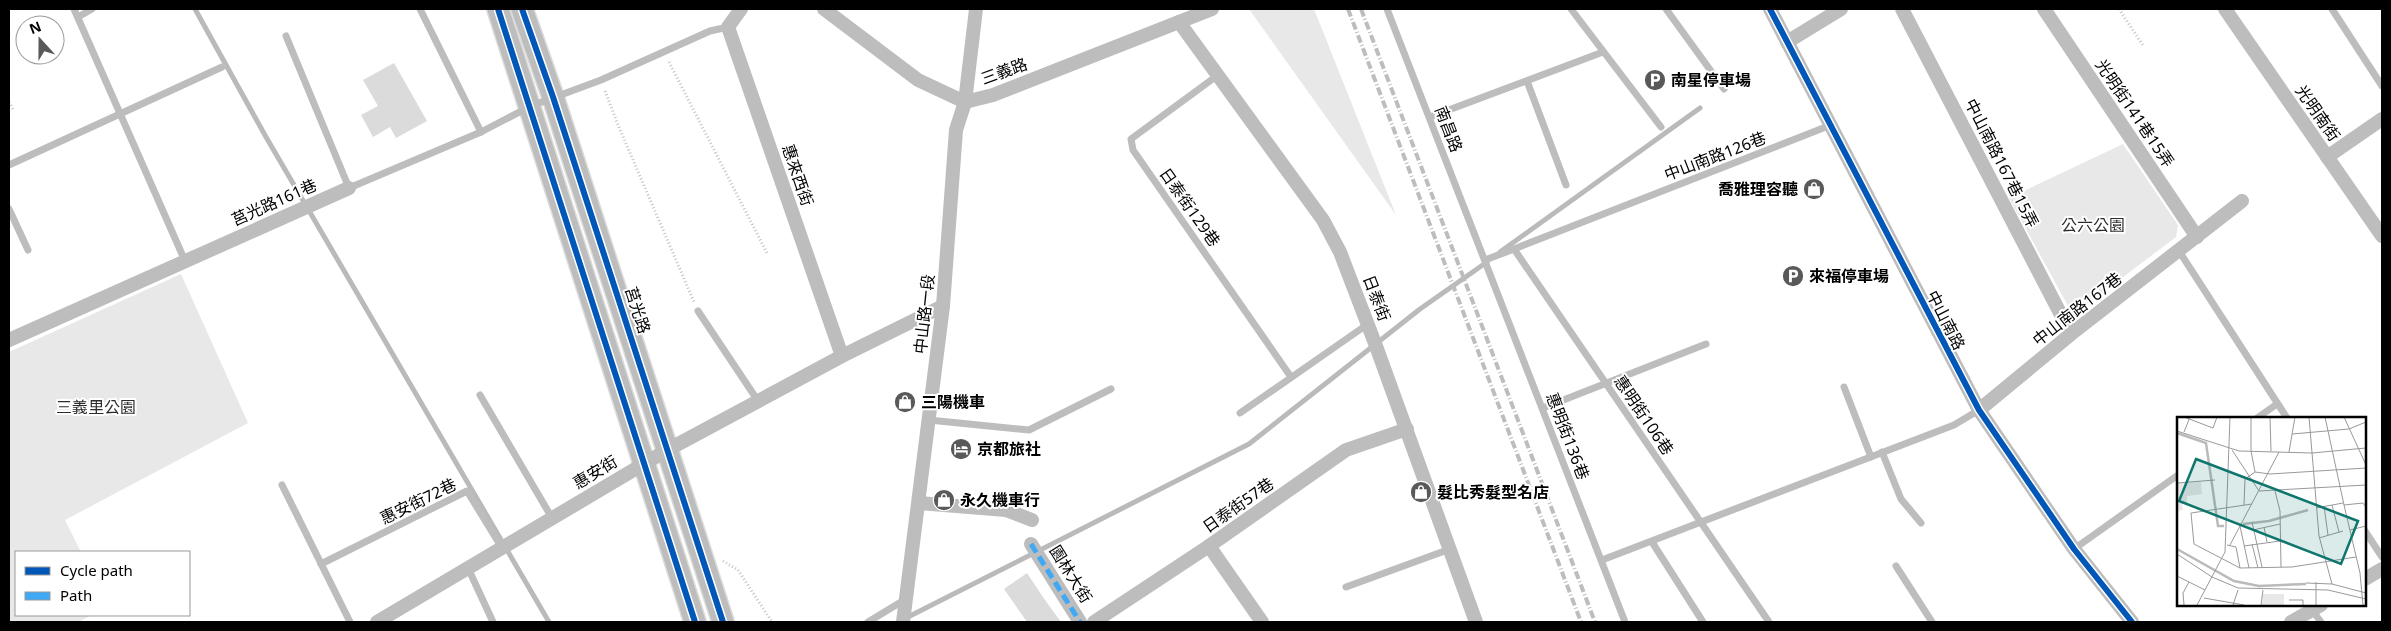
<svg xmlns="http://www.w3.org/2000/svg" width="2391" height="631" font-family="'Noto Sans','Noto Sans TC',sans-serif">
  <style>
    .green { fill: #e8e8e8 }
    .lines { fill: none; stroke-linecap: round; stroke-linejoin: round }
    .stream { stroke: #bababa; stroke-width: 5 }
    .building { fill: #dbdbdb }
    .primary-casing { stroke: #dbdbdb; stroke-width: 24 }
    .path { stroke: #c2c2c2; stroke-width: 3; stroke-dasharray: 1 2.5; stroke-linecap: butt }
    .service { stroke: #bdbdbd; stroke-width: 7 }
    .minor { stroke: #bdbdbd; stroke-width: 14 }
    .primary { stroke: #bdbdbd; stroke-width: 21 }
    .rail { stroke: #bdbdbd; stroke-width: 4; stroke-dasharray: 8 2.5 1 2.5; stroke-linecap: butt }
    .quiet { stroke: #3fa9f5; stroke-width: 5; stroke-dasharray: 10 5; stroke-linecap: butt }
    .cycleway-casing { stroke: #fff; stroke-width: 9 }
    .cycleway { stroke: #0057b8; stroke-width: 6 }
    .labels { text-anchor: middle; dominant-baseline: central; stroke-width: 4; stroke-linejoin: round; paint-order: stroke }
    .street-label { font-size: 16px; fill: #000; stroke: #fff }
    .poi-label { font-size: 16px; font-weight: bold; fill: #000; stroke: #fff; text-anchor: start }
    .park-label { font-size: 16px; fill: #2c2c2c; stroke: #fff }
    .inset-river { fill: none; stroke: #bababa; stroke-width: 2.5 }
    .inset-road { fill: none; stroke: #999; stroke-width: 1 }
    .view { fill: #0f766e; fill-opacity: 0.15; stroke: #0f766e; stroke-width: 2.5 }
    .inset-edge { fill: none; stroke: #000; stroke-width: 2.5 }
  </style>
  <rect width="100%" height="100%" fill="#fff"/>
  <g class="green">
    <path d="M1249,9H1314L1396,215Z"/>
    <path d="M2123,144L2178,225L2176,237L2073,315L2009,198Z"/>
    <path d="M181,274L248,423L65,520L81,552H16V615H92L78,622H9V352Z"/>
  </g>
  <g class="lines">
    <g class="stream">
      <path d="M195,9L266,137L549,622"/>
      <path d="M1500,252L1700,108"/>
      <path d="M906,618L1249,444L1420,309L1487,262"/>
    </g>
  </g>
  <g class="building">
    <path d="M394,63L427,121L396,138L390,127L373,137L361,115L378,106L363,80Z"/>
    <path d="M1027,573L1045,600L1061,622H1027L1004,589Z"/>
  </g>
  <g class="lines">
    <g class="primary-casing">
      <g id="primary">
        <path d="M498,9L695,622"/>
        <path d="M522,9L553,97L723,622"/>
      </g>
    </g>
    <g class="path">
      <path d="M2119,9L2144,47"/>
      <path d="M669,62L767,253"/>
      <path d="M605,91L618,125L694,302"/>
      <path d="M9,102L14,111"/>
      <path d="M723,561L738,570L772,622"/>
    </g>
    <g class="service">
      <path d="M74,9L185,261"/>
      <path d="M420,9L481,132"/>
      <path d="M1387,9L1625,622"/>
      <path d="M1571,9L1661,127"/>
      <path d="M1666,9L1724,89"/>
      <path d="M2332,9L2382,86"/>
      <path d="M78,17L92,9"/>
      <path d="M286,36L349,188L481,132L531,106L601,80L710,31L728,27"/>
      <path d="M1218,75L1131,139L1133,150L1291,377"/>
      <path d="M1527,81L1566,185"/>
      <path d="M1430,117L1603,52"/>
      <path d="M9,165L222,67"/>
      <path d="M9,209L28,250"/>
      <path d="M1514,249L1831,125"/>
      <path d="M2179,251L2287,418"/>
      <path d="M1485,260L1514,249L1769,622"/>
      <path d="M698,311L758,401"/>
      <path d="M1844,387L1871,457"/>
      <path d="M480,395L552,518"/>
      <path d="M1543,408L1706,344"/>
      <path d="M1240,413L1368,324"/>
      <path d="M2257,418L2277,404"/>
      <path d="M929,420L1029,430L1111,389"/>
      <path d="M1882,452L1901,499L1921,523"/>
      <path d="M282,485L350,622"/>
      <path d="M2365,531L2382,557"/>
      <path d="M1652,542L1703,622"/>
      <path d="M2074,549L2178,475"/>
      <path d="M1602,560L1954,425L1979,410"/>
      <path d="M321,564L467,491L502,548"/>
      <path d="M1896,566L1932,622"/>
      <path d="M468,568L493,622"/>
      <path d="M1346,587L1450,549"/>
      <path d="M2312,610L2321,622"/>
      <path d="M868,622L906,599"/>
    </g>
    <g class="minor">
      <path d="M741,9L728,27L842,356"/>
      <path d="M824,9L918,80L965,102L993,95L1212,9"/>
      <path d="M1770,9L1979,410L2074,549L2132,622"/>
      <path d="M1902,9L2071,334"/>
      <path d="M2044,9L2197,237"/>
      <path d="M2225,9L2382,236"/>
      <path d="M1179,22L1323,220L1340,252L1376,346L1476,622"/>
      <path d="M1787,42L1841,9"/>
      <path d="M2327,157L2382,119"/>
      <path d="M9,340L349,188"/>
      <path d="M1979,410L2071,334L2242,201"/>
      <path d="M919,503L1006,510L1032,520"/>
      <path d="M1031,544L1080,622"/>
      <path d="M1209,546L1262,622"/>
      <path d="M2365,579L2382,569"/>
      <path d="M377,622L669,449L842,356L943,306"/>
      <path d="M903,622L943,306L956,130L965,102L976,9"/>
      <path d="M1094,622L1209,546L1346,450L1407,429"/>
      <path d="M2291,622L2321,605"/>
    </g>
    <use href="#primary" class="primary"/>
    <g class="rail">
      <path d="M1348,9L1581,622"/>
      <path d="M1361,9L1595,622"/>
    </g>
    <path class="quiet" d="M1031,544L1080,622"/>
    <g class="cycleway-casing">
      <g id="cycleway">
        <path d="M498,9L695,622"/>
        <path d="M522,9L553,97L723,622"/>
        <path d="M1770,9L1979,410L2074,549L2132,622"/>
      </g>
    </g>
    <use href="#cycleway" class="cycleway"/>
  </g>
  <defs>
    <g id="parking-disc" transform="scale(1.125)"><circle r="9.5" fill="#595959" stroke="#fff"/><path d="M-3.5-5.5H1a3.5 3.5 0 0 1 0 7H-1V5.5H-3.5ZM-1-3.4V-.6H.8a1.4 1.4 0 0 0 0-2.8Z" fill="#fff"/></g>
    <g id="shop-disc" transform="scale(1.125)"><circle r="9.5" fill="#595959" stroke="#fff"/><path d="M-5-2.5h2.3a2.7 3.5 0 0 1 5.4 0H5L5.5 6h-11ZM-1.5-2.5h3a1.5 2.3 0 0 0-3 0Z" fill="#fff"/></g>
    <g id="hotel-disc" transform="scale(1.125)"><circle r="9.5" fill="#595959" stroke="#fff"/><path d="M-6-4.5h1.5V1H6V5H4.5V3h-9V5H-6ZM-4 0a1.8 1.8 0 1 1 3.6 0ZM.5 0V-2.5h3Q6-2.5 6 0Z" fill="#fff"/></g>
  </defs>
  <g fill-rule="evenodd">
    <use href="#parking-disc" x="1655" y="80"/>
    <use href="#shop-disc" x="1814" y="189"/>
    <use href="#parking-disc" x="1793" y="276"/>
    <use href="#shop-disc" x="905" y="402"/>
    <use href="#hotel-disc" x="961" y="449"/>
    <use href="#shop-disc" x="1421" y="492"/>
    <use href="#shop-disc" x="944" y="500"/>
  </g>
  <g class="labels">
    <g class="street-label">
      <text transform="translate(1004 71) rotate(-20)">三義路</text>
      <text transform="translate(2135 113) rotate(56)">光明街141巷15弄</text>
      <text transform="translate(2318 113) rotate(55)">光明南街</text>
      <text transform="translate(1449 129) rotate(69)">南昌路</text>
      <text transform="translate(1715 156) rotate(-21)">中山南路126巷</text>
      <text transform="translate(2002 163) rotate(63)">中山南路167巷15弄</text>
      <text transform="translate(798 175) rotate(71)">惠來西街</text>
      <text transform="translate(274 202) rotate(-24)">莒光路161巷</text>
      <text transform="translate(1190 207) rotate(55)">日泰街129巷</text>
      <text transform="translate(1377 298) rotate(69)">日泰街</text>
      <text transform="translate(2077 309) rotate(-38)">中山南路167巷</text>
      <text transform="translate(638 310) rotate(72)">莒光路</text>
      <text transform="translate(924 314) rotate(-84)">中山路一段</text>
      <text transform="translate(1946 320) rotate(63)">中山南路</text>
      <text transform="translate(1644 415) rotate(56)">惠明街106巷</text>
      <text transform="translate(1568 436) rotate(69)">惠明街136巷</text>
      <text transform="translate(595 472) rotate(-31)">惠安街</text>
      <text transform="translate(418 501) rotate(-26)">惠安街72巷</text>
      <text transform="translate(1238 505) rotate(-35)">日泰街57巷</text>
      <text transform="translate(1071 574) rotate(58)">園林大街</text>
    </g>
    <g class="poi-label">
      <text x="1671" y="80">南星停車場</text>
      <text x="1798" y="189" text-anchor="end">喬雅理容聽</text>
      <text x="1809" y="276">來福停車場</text>
      <text x="921" y="402">三陽機車</text>
      <text x="977" y="449">京都旅社</text>
      <text x="1437" y="492">髮比秀髮型名店</text>
      <text x="960" y="500">永久機車行</text>
    </g>
    <g class="park-label">
      <text x="2093" y="225">公六公園</text>
      <text x="96" y="407">三義里公園</text>
    </g>
  </g>
  <g transform="translate(2177 417)">
    <rect width="189" height="189" fill="#fff"/>
    <path d="M24,65L25,77L10,79V86L5,87L6,93L0,94V66ZM86,177H107V188H85Z" fill="#e8e8e8"/>
    <path class="inset-river" d="M0,16L29,26L41,109H47M66,107L92,104L131,93M0,132L57,164L82,169L129,167"/>
    <path class="inset-road" d="M7,0L36,11L40,0M74,0V34L78,55M93,0L94,34M132,0L142,119L155,167M148,0L167,88L186,86L189,90M167,0L189,48M0,14L62,34L135,36L189,31M7,15L13,0M115,17L172,12L189,5M55,33L82,74L189,68M112,35L118,0M0,66L38,63M98,74L103,94L104,150M75,87L14,96L17,127L63,151L115,150L179,140M67,88L68,62L78,55L93,57L189,51M155,88L162,115M167,88L183,156L186,188M147,89L151,118M139,91L166,86M75,105L85,150M63,109L72,151M87,110L90,125M76,113L103,107M173,113L189,109M142,121L166,114M75,127L81,151M50,128L59,130L63,151M53,128L102,35M67,129L103,124M0,137L35,160L61,171L151,173L189,182M0,159L28,173M129,166L155,167L189,176M27,181L67,188M112,183H126V188M7,188L6,176L12,165M20,188L48,135L53,0M56,188L61,173M84,188L86,173M139,188V165"/>
    <path class="view" d="M19,42L181,104L164,147L2,84Z"/>
    <rect width="189" height="189" class="inset-edge"/>
  </g>
  <rect width="2391" height="631" fill="none" stroke="#000000" stroke-width="20"/>
  <rect x="15" y="551" width="175" height="65" fill="#ffffff" stroke="#999999"/>
  <rect x="25" y="567" width="25" height="8" fill="#0057b8" stroke="#999999"/>
  <text x="60" y="576" font-size="15" fill="#000000">Cycle path</text>
  <rect x="25" y="592" width="25" height="8" fill="#3fa9f5" stroke="#999999"/>
  <text x="60" y="601" font-size="15" fill="#000000">Path</text>
  <g transform="translate(40 40) rotate(339)"><circle r="24" fill="#ffffff" stroke="#999999"/>
  <path d="M0-4L9 19L0 12L-9 19Z" fill="#595959"/>
  <text y="-8" font-size="14" font-weight="bold" text-anchor="middle" fill="#000000">N</text>
  </g>
</svg>
